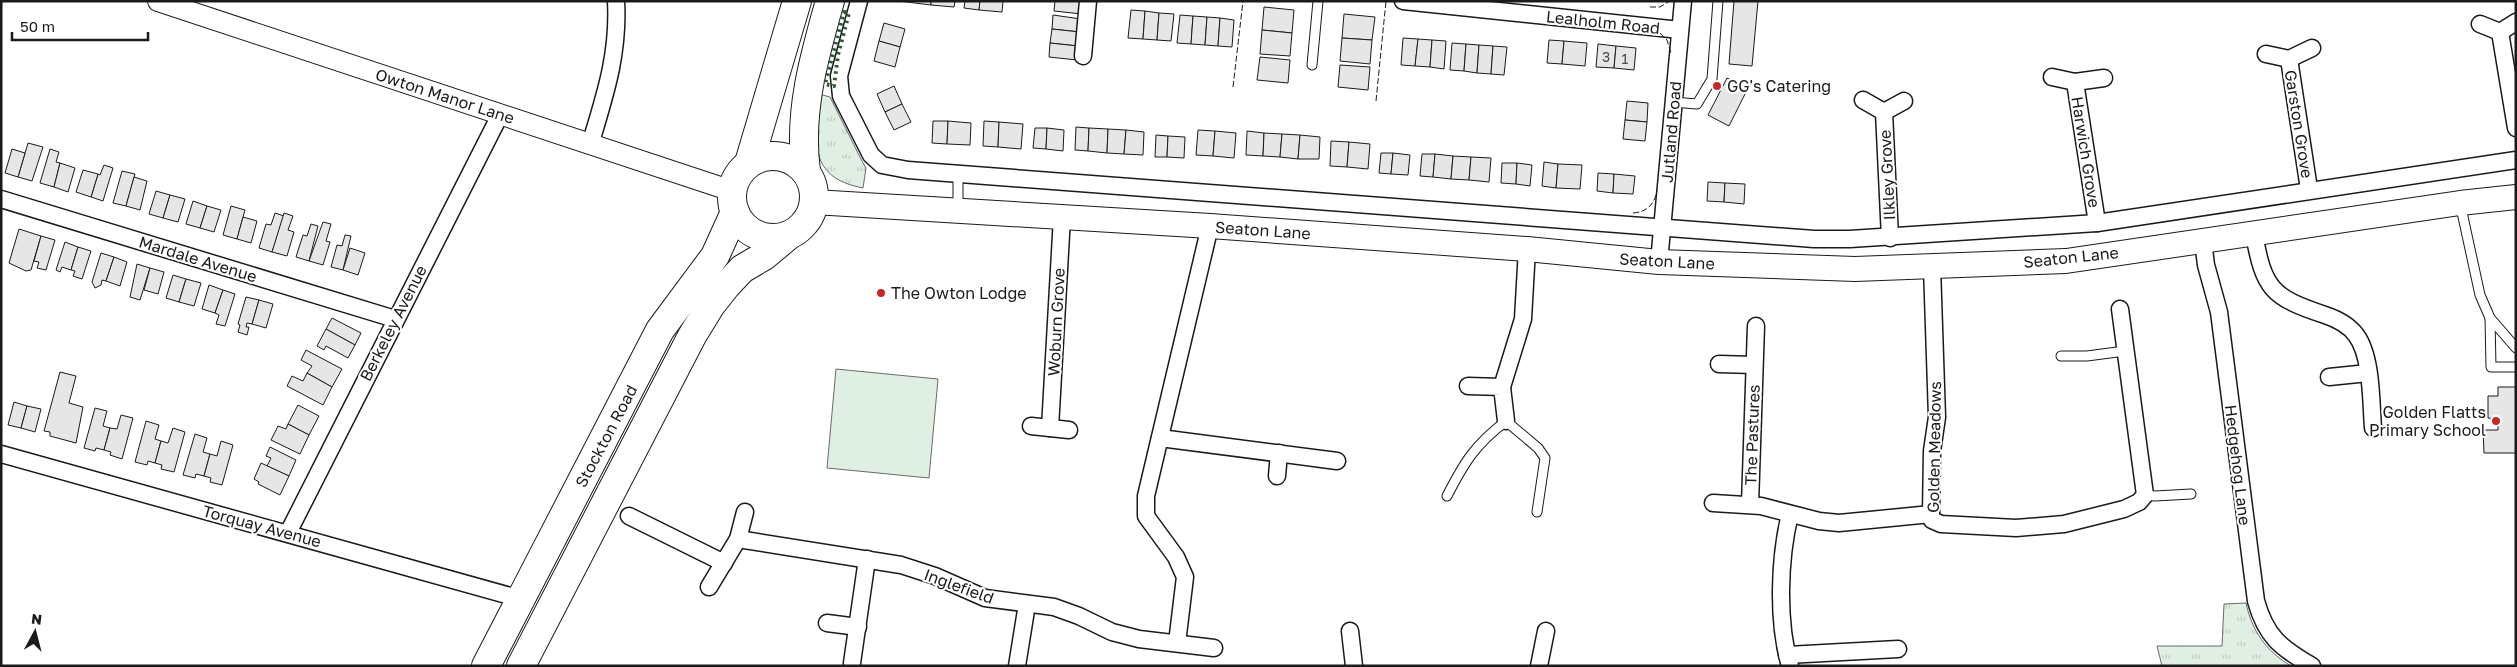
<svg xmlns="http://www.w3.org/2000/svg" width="2517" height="667" font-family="'Golos Text',sans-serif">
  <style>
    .grass { fill: url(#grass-tufts); stroke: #6a6a6a }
    .pitch { fill: #e0efe3; stroke: #6a6a6a }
    .building { fill: #e6e6e6; stroke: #1a1a1a }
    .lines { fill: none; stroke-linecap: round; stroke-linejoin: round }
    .service-casing { stroke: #1a1a1a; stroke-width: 11 }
    .minor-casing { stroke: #1a1a1a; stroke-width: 19 }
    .tertiary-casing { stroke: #1a1a1a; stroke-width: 22 }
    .secondary-casing { stroke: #1a1a1a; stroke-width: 26 }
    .trunk-casing { stroke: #1a1a1a; stroke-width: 30 }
    .service { stroke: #fff; stroke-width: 9 }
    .minor { stroke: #fff; stroke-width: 16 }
    .tertiary { stroke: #fff; stroke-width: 20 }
    .secondary { stroke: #fff; stroke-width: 24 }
    .trunk { stroke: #fff; stroke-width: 28 }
    .hedge { stroke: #2b5a34; stroke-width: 4; stroke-dasharray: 2.5 4; stroke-linecap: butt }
    .fence { stroke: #1a1a1a; stroke-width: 1; stroke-dasharray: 6 2.5; stroke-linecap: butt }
    .poi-dot { fill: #c62828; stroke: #fff; stroke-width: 2 }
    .labels { text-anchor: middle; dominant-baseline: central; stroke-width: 4; stroke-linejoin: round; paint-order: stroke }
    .number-label { font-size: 14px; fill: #4d4d4d }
    .street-label { font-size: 16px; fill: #1a1a1a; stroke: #fff }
    .poi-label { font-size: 16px; fill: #1a1a1a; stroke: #fff; text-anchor: start }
  </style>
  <defs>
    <pattern id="grass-tufts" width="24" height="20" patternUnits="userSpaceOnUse" patternTransform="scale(1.25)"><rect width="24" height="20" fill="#e0efe3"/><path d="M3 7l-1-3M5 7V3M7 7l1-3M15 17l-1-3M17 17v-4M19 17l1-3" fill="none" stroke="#c0ccc2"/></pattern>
  </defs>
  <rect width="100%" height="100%" fill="#fff"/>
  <g class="grass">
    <path d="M819,94L830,97L863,163L866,168L863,188C806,177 816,140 819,94Z"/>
    <path d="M2246,603C2252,631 2266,651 2291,666H2162L2157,646H2222L2224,604Z"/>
  </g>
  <path class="pitch" d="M836,369L938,379L929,478L827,468Z"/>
  <g class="building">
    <path d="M899,1H931V5Z"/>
    <path d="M931,1H955L954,7L931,5Z"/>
    <path d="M965,1H980L979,10L964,8Z"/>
    <path d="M980,1H1003L1002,12L979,10Z"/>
    <path d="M1055,1H1083L1082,14L1054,11Z"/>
    <path d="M1734,1H1758L1752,66L1729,64Z"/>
    <path d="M1264,7L1294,10L1292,33L1262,30Z"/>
    <path d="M1131,10L1145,11L1143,39L1128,38Z"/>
    <path d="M1145,11L1159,13L1157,40L1143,39Z"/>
    <path d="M1159,13L1174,14L1171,41L1157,40Z"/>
    <path d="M1344,14L1375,17L1372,40L1342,38Z"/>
    <path d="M1053,15L1081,19L1080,32L1052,29Z"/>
    <path d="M1180,15L1193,16L1191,44L1177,43Z"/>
    <path d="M1193,16L1207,17L1205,45L1191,44Z"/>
    <path d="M1207,17L1220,18L1218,46L1205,45Z"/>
    <path d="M1220,18L1234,20L1232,47L1218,46Z"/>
    <path d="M884,23L905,29L900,47L879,41Z"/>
    <path d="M1052,29L1080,32L1078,46L1050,43Z"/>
    <path d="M1262,30L1292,33L1290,56L1260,54Z"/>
    <path d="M1342,38L1372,40L1370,64L1340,61Z"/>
    <path d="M1403,38L1418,39L1415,66L1401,65Z"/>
    <path d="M1418,39L1432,40L1430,67L1415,66Z"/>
    <path d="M1432,40L1446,41L1444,69L1430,67Z"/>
    <path d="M1549,40L1564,41L1562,64L1547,63Z"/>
    <path d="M879,41L900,47L895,67L874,61Z"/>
    <path d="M1564,41L1587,43L1585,66L1562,64Z"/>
    <path d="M1050,43L1078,46L1077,60L1049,57Z"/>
    <path d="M1452,43L1466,44L1464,71L1450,70Z"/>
    <path d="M1466,44L1479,45L1477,73L1464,71Z"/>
    <path d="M1598,44L1616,46L1614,68L1596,67Z"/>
    <path d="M1479,45L1493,46L1491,74L1477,73Z"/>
    <path d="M1493,46L1507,47L1504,75L1491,74Z"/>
    <path d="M1616,46L1636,48L1634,70L1614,68Z"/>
    <path d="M1260,57L1290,60L1288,83L1257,80Z"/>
    <path d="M1340,65L1370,67L1368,90L1338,87Z"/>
    <path d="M1727,78L1748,88L1729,126L1708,115Z"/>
    <path d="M894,86L902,104L885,112L877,94Z"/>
    <path d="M1627,101L1648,103L1647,122L1625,120Z"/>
    <path d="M902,104L911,122L894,130L885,112Z"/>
    <path d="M1625,120L1647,122L1645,141L1623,139Z"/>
    <path d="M933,121H948L947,144L932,143Z"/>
    <path d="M948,121L971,123L970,145L947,144Z"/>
    <path d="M984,121L999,122L998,147L983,146Z"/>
    <path d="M999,122L1023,124L1021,149L998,147Z"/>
    <path d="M1076,127L1089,128L1088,151L1075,150Z"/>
    <path d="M1035,128H1047L1046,149L1033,148Z"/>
    <path d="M1047,128L1064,130L1063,151L1046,149Z"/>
    <path d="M1089,128L1108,129L1107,153L1088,151Z"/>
    <path d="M1108,129L1126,130L1124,154L1107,153Z"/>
    <path d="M1126,130L1144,132L1143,155L1124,154Z"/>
    <path d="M1198,130L1215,131L1213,156L1196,155Z"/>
    <path d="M1215,131L1236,133L1234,158L1213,156Z"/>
    <path d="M1247,131L1264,133L1263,156L1246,155Z"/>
    <path d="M1264,133L1282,134L1280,157L1263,156Z"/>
    <path d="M1282,134L1300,135L1298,159L1280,157Z"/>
    <path d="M1156,135L1168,136L1167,157H1155Z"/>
    <path d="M1300,135L1320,137L1319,159H1298Z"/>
    <path d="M1168,136L1185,137L1184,158L1167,157Z"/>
    <path d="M1331,141L1349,142L1347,167L1330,166Z"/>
    <path d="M1349,142L1370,144L1368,169L1347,167Z"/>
    <path d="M28,143L43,147L32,181L18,177Z"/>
    <path d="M12,149L25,153L18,177L5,173Z"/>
    <path d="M50,149L59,152L56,162L60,163L54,187L40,183Z"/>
    <path d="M1381,153H1393L1391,174L1379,173Z"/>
    <path d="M1393,153L1410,155L1408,175L1391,174Z"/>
    <path d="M1422,154H1435L1433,177L1420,176Z"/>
    <path d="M1435,154L1453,156L1451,179L1433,177Z"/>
    <path d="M1453,156L1471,157L1469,180L1451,179Z"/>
    <path d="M1471,157L1491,158L1489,182L1469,180Z"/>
    <path d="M1544,162L1558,164L1556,188L1542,186Z"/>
    <path d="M60,163L75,168L68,192L54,187Z"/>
    <path d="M1502,163H1517L1516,184L1501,183Z"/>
    <path d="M1517,163L1532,165L1530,186L1516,184Z"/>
    <path d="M1558,164L1582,165L1580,189L1556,188Z"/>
    <path d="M104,165L113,168L103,201L91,197L98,174L100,175Z"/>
    <path d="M83,170L98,174L91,197L76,192Z"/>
    <path d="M122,171L135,174L126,206L113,203Z"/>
    <path d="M1598,173L1614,174L1613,193L1597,191Z"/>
    <path d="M1614,174L1635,176L1633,194L1613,193Z"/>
    <path d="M134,177L147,181L140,210L126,206Z"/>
    <path d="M1708,182L1725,183L1724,202L1707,201Z"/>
    <path d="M1725,183L1745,184L1744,204L1724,202Z"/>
    <path d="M156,191L170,195L163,218L149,214Z"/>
    <path d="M170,195L185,199L178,222L163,218Z"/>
    <path d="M193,201L207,206L200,228L186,224Z"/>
    <path d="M207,206L221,210L214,232L200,228Z"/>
    <path d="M231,206L245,210L237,239L223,235Z"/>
    <path d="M275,213L284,216L272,252L259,248L266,224L271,225Z"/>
    <path d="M284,213L293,216L288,230L294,232L287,256L272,252Z"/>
    <path d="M243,217L257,221L251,243L237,239Z"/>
    <path d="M323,222L331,224L326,241L330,242L323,265L309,261Z"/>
    <path d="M311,224L318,226L309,261L296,257L303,235L307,236Z"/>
    <path d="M19,229L41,236L31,270L26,271L9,263Z"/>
    <path d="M345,235L351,236L343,270L331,267L337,245L342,246Z"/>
    <path d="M41,236L55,240L46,270L37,268L39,262L34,261Z"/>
    <path d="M65,242L78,247L71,270L62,267L60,272L56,270Z"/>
    <path d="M78,247L91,251L82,279L73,276L75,271L71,270Z"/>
    <path d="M350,248L365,253L358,275L343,270Z"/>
    <path d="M101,253L114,257L106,281L102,280L101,285L95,288L92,282Z"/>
    <path d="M114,257L127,262L120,286L106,281Z"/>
    <path d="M137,264L150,268L140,300L130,297Z"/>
    <path d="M150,268L164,272L158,294L144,290Z"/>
    <path d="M173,275L186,279L179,302L166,298Z"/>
    <path d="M186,279L201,283L194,306L179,302Z"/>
    <path d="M209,285L223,290L215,313L202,309Z"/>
    <path d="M223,290L235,294L225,326L216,324L219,315L215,313Z"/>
    <path d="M246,297L259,300L252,324L247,323L246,327H249L247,335L238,332L240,325L238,324Z"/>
    <path d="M259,300L273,304L266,328L252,324Z"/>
    <path d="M332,318L361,333L355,345L326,329Z"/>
    <path d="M326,329L355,345L348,358L326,346L324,350L317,346Z"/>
    <path d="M306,350L342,369L332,387L307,373L312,366L301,360Z"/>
    <path d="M60,372L76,376L69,403L83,407L76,443L50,436V432L44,431Z"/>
    <path d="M307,373L332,387L323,405L287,386L292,376L303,381Z"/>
    <path d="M2498,387H2516V453H2484L2483,430H2498V419L2488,418V396H2498Z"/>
    <path d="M14,402L27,406L21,428L8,425Z"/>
    <path d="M298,405L319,416L309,435L288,424Z"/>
    <path d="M27,406L41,409L35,432L21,428Z"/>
    <path d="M95,408L107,411L103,426L110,428L104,450L96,448L95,451L84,448Z"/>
    <path d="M121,415L133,418L122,459L110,455L111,452L104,450L110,428L117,429Z"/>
    <path d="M146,421L159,425L155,439L161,441L155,463L148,461L147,465L135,462Z"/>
    <path d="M288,424L309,435L300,454L271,440L278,426L286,429Z"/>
    <path d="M173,428L185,432L174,472L161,469L162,465L155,463L161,441L168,443Z"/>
    <path d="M195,434L207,438L203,452L210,454L204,476L196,474L195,478L183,475Z"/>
    <path d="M221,441L233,445L222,485L210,482L211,478L204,476L210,454L217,456Z"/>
    <path d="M270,447L296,460L289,476L267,466L271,458L266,456Z"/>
    <path d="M261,463L289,476L280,495L258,484L259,482L254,479Z"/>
  </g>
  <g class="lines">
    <g class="service-casing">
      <g id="service">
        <path d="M1312,65L1318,1"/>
        <path d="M1673,102L1697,104L1712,79L1718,1"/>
        <path d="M958,173V210"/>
        <path d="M2460,203L2480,295L2490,318L2516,348"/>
        <path d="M2490,318L2491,367H2516"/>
        <path d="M2061,356H2087L2125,351"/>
        <path d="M2145,495L2155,496L2191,494"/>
        <path d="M1447,496C1465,461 1475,445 1506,421L1538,448L1545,458L1537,512"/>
      </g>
    </g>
    <g class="minor-casing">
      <g id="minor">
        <path d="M859,1L839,76L841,96L871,155L882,165L908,170L1814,239H1850L2097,223L2516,160"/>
        <path d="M1403,1L1680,30"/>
        <path d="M2480,24L2500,32L2516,22"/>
        <path d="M2500,32L2516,128"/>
        <path d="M2266,54L2289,59L2312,48"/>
        <path d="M1083,56L1088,1"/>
        <path d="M2289,59L2309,189"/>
        <path d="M2052,77L2075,82L2104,78"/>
        <path d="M2075,82L2097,223"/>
        <path d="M1863,100L1884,112L1904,101"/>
        <path d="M1884,112L1890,238"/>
        <path d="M590,145C605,95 619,54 616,1"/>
        <path d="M1,199L395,319"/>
        <path d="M2254,234C2264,289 2271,297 2325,315C2337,319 2348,324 2356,335C2372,356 2371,402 2373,428"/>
        <path d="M2203,241L2206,265L2219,312L2256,601C2266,637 2281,648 2312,666"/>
        <path d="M1659,262L1683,1"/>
        <path d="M1932,267L1937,417L1932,451L1931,514L1932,520L1941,524L2016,528L2064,524L2124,509L2139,502L2145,495L2120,309"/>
        <path d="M1719,364L1754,365"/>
        <path d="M2329,377L2368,373"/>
        <path d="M1468,386L1502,387L1506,421"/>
        <path d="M1502,387L1523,319L1527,249"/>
        <path d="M1031,426L1069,430"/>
        <path d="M1050,428L1062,217"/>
        <path d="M1160,438L1337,461"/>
        <path d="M1,454L521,599"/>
        <path d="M1277,476L1279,453"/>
        <path d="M1713,503L1761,506L1819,521L1839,523L1931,514"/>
        <path d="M1750,504L1756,326"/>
        <path d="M629,516L724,563"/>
        <path d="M288,533L500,115"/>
        <path d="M738,539L901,565L935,576L985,598L1054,607L1079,616L1112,632L1139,639L1214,648"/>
        <path d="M709,587L738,539L745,512"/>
        <path d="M827,623L858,627"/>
        <path d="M1350,631L1354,666"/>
        <path d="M1177,643L1185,577L1176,557L1146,516V496L1210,226"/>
        <path d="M1787,655L1898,649"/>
        <path d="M852,663L867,559"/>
        <path d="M1017,666L1027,604"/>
        <path d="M1539,666L1546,631"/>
        <path d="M1790,666C1777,622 1779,559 1790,514"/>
      </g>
    </g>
    <g class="tertiary-casing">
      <path id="tertiary" d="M158,1L732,191"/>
    </g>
    <g class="secondary-casing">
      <path id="secondary" d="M814,202L1210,226L1527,249L1659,262L1855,269L2066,261L2460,203L2516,197"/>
    </g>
    <g class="trunk-casing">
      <g id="trunk">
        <circle cx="773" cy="197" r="41"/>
        <path d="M749,163L797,1"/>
        <path d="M806,171C798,113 814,57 830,1"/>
        <path d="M486,666L660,330L715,256L735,212"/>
        <path d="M521,666L692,336L711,305L726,286L742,269L764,256L788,236"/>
      </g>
    </g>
    <use href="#service" class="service"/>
    <use href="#minor" class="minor"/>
    <use href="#tertiary" class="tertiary"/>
    <use href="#secondary" class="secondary"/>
    <use href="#trunk" class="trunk"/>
    <path class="hedge" d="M844,12L849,13L838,55L834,86L825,84Z"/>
    <g class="fence">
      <path d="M1650,7H1660L1670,1"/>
      <path d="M1660,33L1667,40L1671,53"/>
      <path d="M1233,87L1243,1"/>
      <path d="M1376,101L1386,1"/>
      <path d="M1633,213C1647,212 1655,204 1657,190"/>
    </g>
  </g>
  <g class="poi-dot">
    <circle cx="1717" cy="86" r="5"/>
    <circle cx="881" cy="293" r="5"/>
    <circle cx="2496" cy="421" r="5"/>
  </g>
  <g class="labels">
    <g class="number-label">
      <text x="1606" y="56">3</text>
      <text x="1625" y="58">1</text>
    </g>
    <g class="street-label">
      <text transform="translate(1603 22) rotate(6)">Lealholm Road</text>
      <text transform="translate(445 96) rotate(18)">Owton Manor Lane</text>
      <text transform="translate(2299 124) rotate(81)">Garston Grove</text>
      <text transform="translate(1671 132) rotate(-85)">Jutland Road</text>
      <text transform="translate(2086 152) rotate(81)">Harwich Grove</text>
      <text transform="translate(1887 175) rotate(-93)">Ilkley Grove</text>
      <text transform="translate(1263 230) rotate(4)">Seaton Lane</text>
      <text transform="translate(2071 257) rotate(-6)">Seaton Lane</text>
      <text transform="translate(198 259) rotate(17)">Mardale Avenue</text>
      <text transform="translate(1667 261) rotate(3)">Seaton Lane</text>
      <text transform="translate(1056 322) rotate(-87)">Woburn Grove</text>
      <text transform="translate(393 323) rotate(-63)">Berkeley Avenue</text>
      <text transform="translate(1752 435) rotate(-88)">The Pastures</text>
      <text transform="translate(606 436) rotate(-62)">Stockton Road</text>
      <text transform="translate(1934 447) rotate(-89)">Golden Meadows</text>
      <text transform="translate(2238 465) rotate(83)">Hedgehog Lane</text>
      <text transform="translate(262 526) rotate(15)">Torquay Avenue</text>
      <text transform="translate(959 586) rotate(20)">Inglefield</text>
    </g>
    <g class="poi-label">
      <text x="1727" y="86">GG's Catering</text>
      <text x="891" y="293">The Owton Lodge</text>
      <text x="2486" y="412" text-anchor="end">Golden Flatts<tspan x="2486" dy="18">Primary School</tspan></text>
    </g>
  </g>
  <rect width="2517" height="667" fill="none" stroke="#1a1a1a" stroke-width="5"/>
  <g transform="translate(35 632) rotate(7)" stroke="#ffffff" stroke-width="4" paint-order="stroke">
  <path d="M0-4L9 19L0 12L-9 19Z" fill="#1a1a1a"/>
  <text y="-8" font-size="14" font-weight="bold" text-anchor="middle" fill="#1a1a1a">N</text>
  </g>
  <path d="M12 32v8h136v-8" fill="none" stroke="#1a1a1a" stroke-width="2.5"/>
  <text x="20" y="32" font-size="15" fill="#1a1a1a" stroke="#ffffff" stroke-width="4" paint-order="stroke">50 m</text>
</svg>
